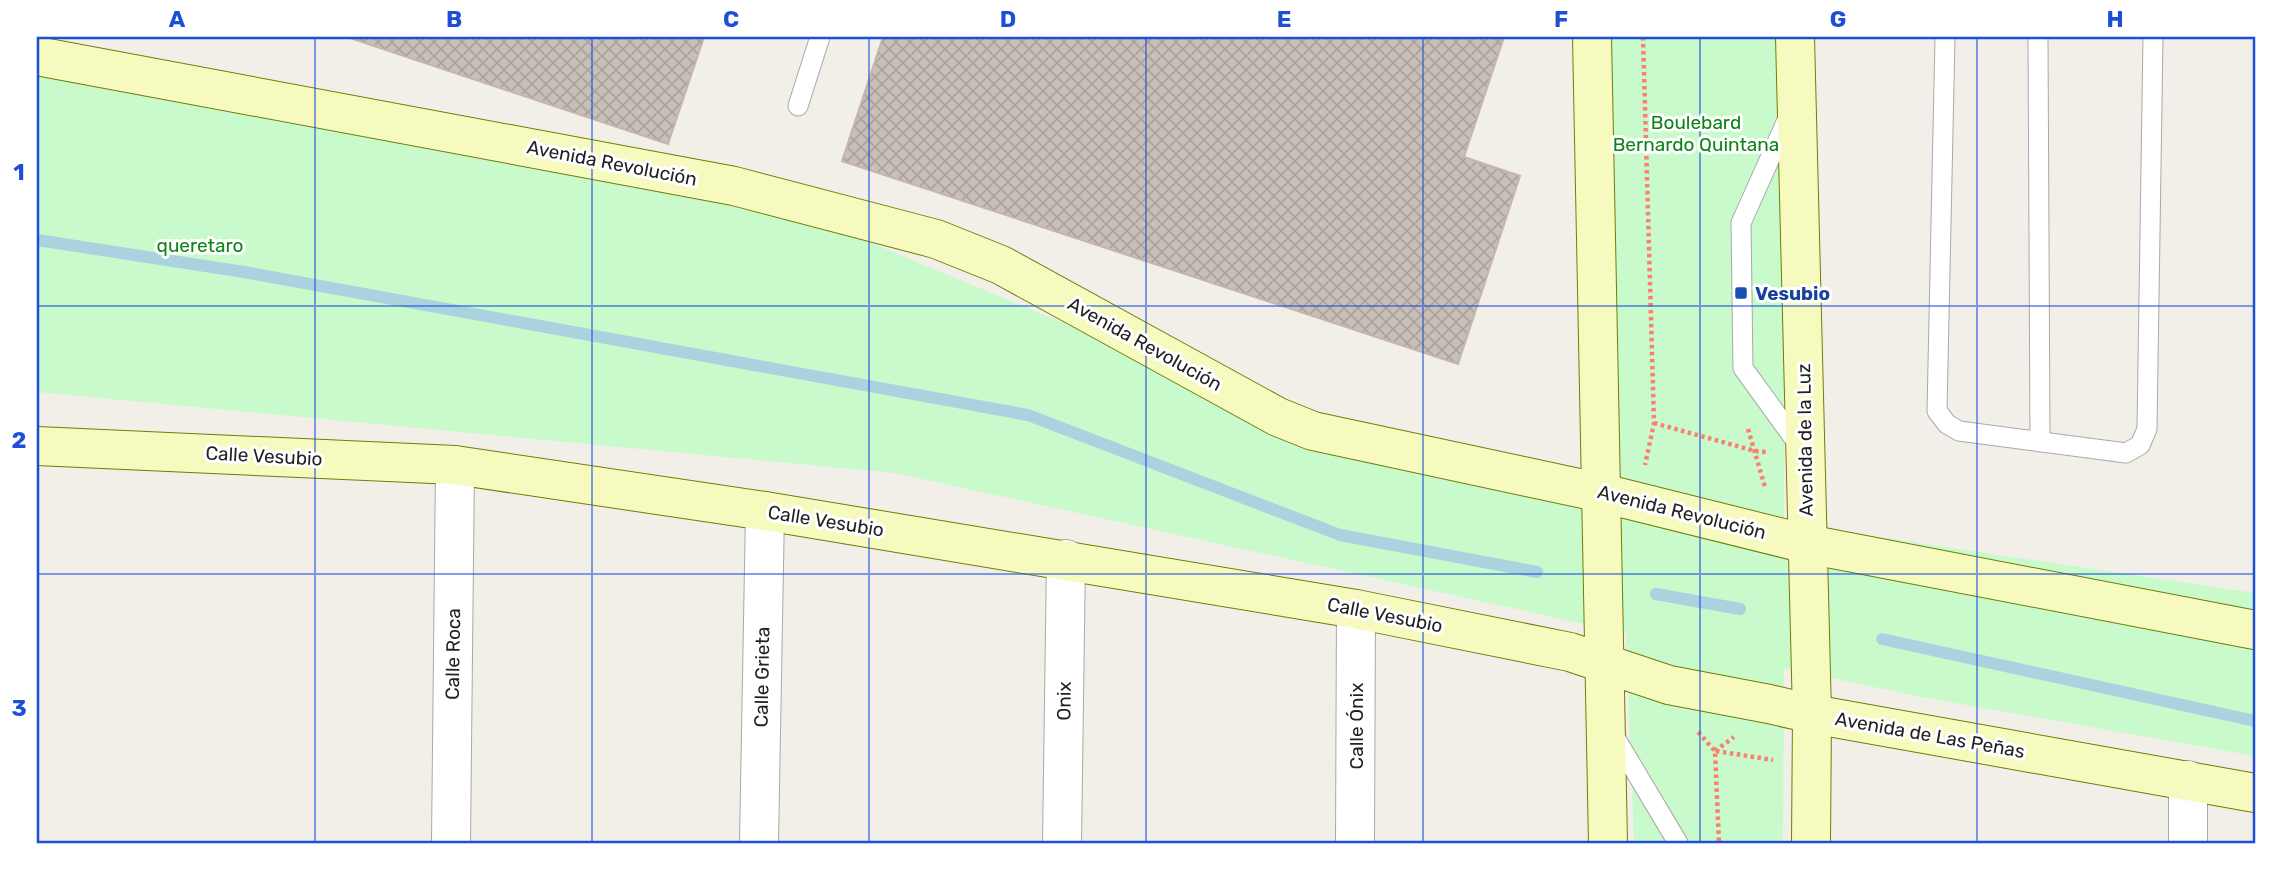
<svg xmlns="http://www.w3.org/2000/svg" width="2292" height="880" font-family="Rubik,sans-serif">
  <style>
    .park { fill: #c8facc }
    .lines { fill: none; stroke-linecap: round; stroke-linejoin: round }
    .stream { stroke: #aad3df; stroke-width: 12 }
    .building { fill: url(#building-cross-hatch); stroke: #c4b6ab; stroke-width: 2 }
    .lane-casing { stroke: #a9a9a9; stroke-width: 21 }
    .street-casing { stroke: #a9a9a9; stroke-width: 40 }
    .secondary-casing { stroke: #707d05; stroke-width: 40 }
    .path { stroke: #fa8072; stroke-width: 4.5; stroke-dasharray: 3.5 3.5; stroke-linecap: butt }
    .lane { stroke: #fff; stroke-width: 19 }
    .street { stroke: #fff; stroke-width: 38 }
    .secondary { stroke: #f7fabf; stroke-width: 38 }
    .grid { fill: none; stroke: #1d4ed8; stroke-width: 2; stroke-opacity: 0.55 }
    .transit-dot { fill: #1a4fb4; stroke: #fff; stroke-width: 2.5 }
    .labels { text-anchor: middle; dominant-baseline: central; stroke-width: 6; stroke-linejoin: round; paint-order: stroke }
    .park-label { font-size: 19px; fill: #0c8416; stroke: #fff }
    .street-label { font-size: 19px; fill: #222; stroke: #fff }
    .transit-label { font-size: 19px; font-weight: bold; fill: #164399; stroke: #fff; text-anchor: start }
    .neatline { fill: none; stroke: #1d4ed8; stroke-width: 2.5 }
    .grid-label { font-size: 23px; text-anchor: middle; font-weight: bold; fill: #1d4ed8 }
  </style>
  <defs>
    <pattern id="building-cross-hatch" width="8" height="8" patternUnits="userSpaceOnUse" patternTransform="scale(1.75)"><rect width="8" height="8" fill="#c7bfb8"/><path d="M0 0l8 8M0 8l8-8" fill="none" stroke="#aba49e"/></pattern>
  </defs>
  <rect width="100%" height="100%" fill="#f2efe9"/>
  <path class="park" d="M1603,37H1781L1785,154L1784,523L2255,593V756L1921,697L1784,668L1783,843H1634L1626,633L895,473L37,392V48L734,186L1336,436L1621,498Z"/>
  <g class="lines">
    <g class="stream">
      <path d="M37,240L244,272L1028,415L1340,535L1537,572"/>
      <path d="M1656,594L1740,609"/>
      <path d="M1882,639L2255,721"/>
    </g>
  </g>
  <g class="building">
    <path d="M347,37H704L668,144Z"/>
    <path d="M883,37H1504L1464,157L1520,176L1458,364L842,161Z"/>
  </g>
  <g class="lines">
    <g class="lane-casing">
      <g id="lane">
        <path d="M1945,37L1937,411L1947,424L1959,431L2126,453L2140,445L2147,429L2153,37"/>
        <path d="M2038,37L2040,442"/>
        <path d="M798,106L820,37"/>
        <path d="M1788,118L1741,223L1743,368L1801,448"/>
        <path d="M1613,734L1678,843"/>
      </g>
    </g>
    <g class="street-casing">
      <g id="street">
        <path d="M451,843L455,465"/>
        <path d="M759,843L765,511"/>
        <path d="M1062,843L1066,559"/>
        <path d="M1355,843L1356,609"/>
        <path d="M2188,843V780"/>
      </g>
    </g>
    <g class="secondary-casing">
      <g id="secondary">
        <path d="M1592,37L1608,843"/>
        <path d="M1795,37L1812,714L1811,843"/>
        <path d="M37,56L734,186L936,239L1001,265L1278,417L1313,431L1602,493L1807,544L2255,630"/>
        <path d="M37,446L455,465L765,511L1356,609L1570,652L1669,685L1769,704L1812,714L2255,793"/>
      </g>
    </g>
    <g class="path">
      <path d="M1643,37L1654,423L1645,465"/>
      <path d="M1654,423L1755,451L1766,452"/>
      <path d="M1748,429L1765,487"/>
      <path d="M1698,732L1715,751L1719,843"/>
      <path d="M1715,751L1734,737"/>
      <path d="M1716,751L1773,760"/>
    </g>
    <use href="#lane" class="lane"/>
    <use href="#street" class="street"/>
    <use href="#secondary" class="secondary"/>
  </g>
  <path class="grid" d="M315,37V843M592,37V843M869,37V843M1146,37V843M1423,37V843M1700,37V843M1977,37V843M37,306H2255M37,574H2255"/>
  <rect class="transit-dot" x="1734" y="286" width="14" height="14" rx="3.5"/>
  <g class="labels">
    <g class="park-label">
      <text x="1696" y="122">Boulebard<tspan x="1696" dy="22">Bernardo Quintana</tspan></text>
      <text x="200" y="245">queretaro</text>
    </g>
    <g class="street-label">
      <text transform="translate(612 163) rotate(11)">Avenida Revolución</text>
      <text transform="translate(1145 344) rotate(29)">Avenida Revolución</text>
      <text transform="translate(1805 440) rotate(-91)">Avenida de la Luz</text>
      <text transform="translate(264 456) rotate(3)">Calle Vesubio</text>
      <text transform="translate(1682 512) rotate(14)">Avenida Revolución</text>
      <text transform="translate(826 521) rotate(9)">Calle Vesubio</text>
      <text transform="translate(1385 615) rotate(11)">Calle Vesubio</text>
      <text transform="translate(453 654) rotate(-89)">Calle Roca</text>
      <text transform="translate(762 677) rotate(-89)">Calle Grieta</text>
      <text transform="translate(1064 701) rotate(-89)">Onix</text>
      <text transform="translate(1356 726) rotate(-90)">Calle Ónix</text>
      <text transform="translate(1930 735) rotate(10)">Avenida de Las Peñas</text>
    </g>
    <g class="transit-label">
      <text x="1755" y="293">Vesubio</text>
    </g>
  </g>
  <rect width="2292" height="880" fill="none" stroke="#ffffff" stroke-width="77"/>
  <rect x="38" y="38" width="2216" height="804" class="neatline"/>
  <g class="grid-label">
    <text x="177" y="27">A</text>
    <text x="454" y="27">B</text>
    <text x="731" y="27">C</text>
    <text x="1008" y="27">D</text>
    <text x="1284" y="27">E</text>
    <text x="1561" y="27">F</text>
    <text x="1838" y="27">G</text>
    <text x="2115" y="27">H</text>
    <text x="19" y="180">1</text>
    <text x="19" y="448">2</text>
    <text x="19" y="716">3</text>
  </g>
</svg>
